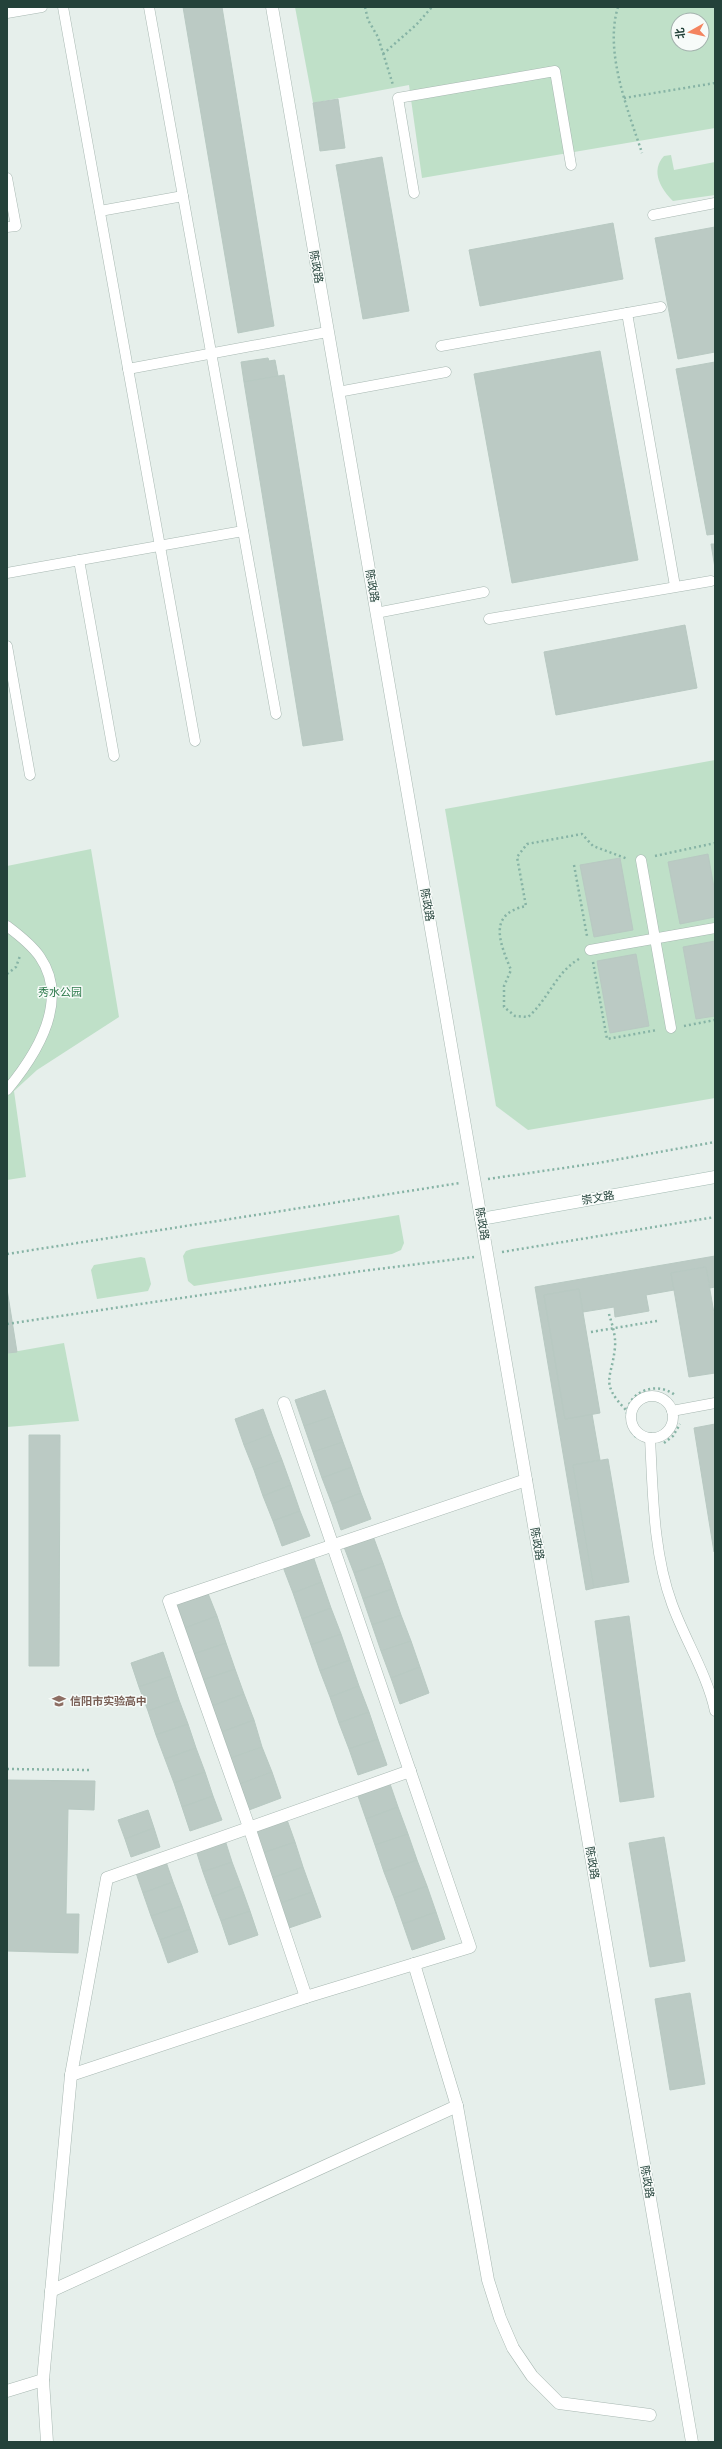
<svg xmlns="http://www.w3.org/2000/svg" width="722" height="2449" font-family="'Source Sans 3','Noto Sans SC',sans-serif">
  <style>
    .green { fill: #bfe0c8; fill-rule: evenodd }
    .building { fill: #bbcac4; stroke: #b8c9c2 }
    .lines { fill: none; stroke-linecap: round; stroke-linejoin: round }
    .service-casing { stroke: #a8b8b2; stroke-width: 11 }
    .minor-casing { stroke: #a8b8b2; stroke-width: 13 }
    .tertiary-casing { stroke: #a8b8b2; stroke-width: 13 }
    .secondary-casing { stroke: #a4bbb3; stroke-width: 13 }
    .path { stroke: #86b3a5; stroke-width: 2.5; stroke-dasharray: 2 3; stroke-linecap: butt }
    .service { stroke: #fff; stroke-width: 10 }
    .minor { stroke: #fff; stroke-width: 12 }
    .tertiary { stroke: #fff; stroke-width: 12 }
    .secondary { stroke: #fff; stroke-width: 12 }
    .labels { text-anchor: middle; dominant-baseline: central; stroke-width: 3; stroke-linejoin: round; paint-order: stroke }
    .street-label { font-size: 11px; fill: #24423a; stroke: #f7fbf9 }
    .park-label { font-size: 11px; fill: #2d7a4b; stroke: #f7fbf9 }
    .education-label { font-size: 11px; font-weight: bold; fill: #785e54; stroke: #f7fbf9; text-anchor: start }
  </style>
  <rect width="100%" height="100%" fill="#e6efeb"/>
  <g class="green">
    <path d="M295,7H715V128L422,178L409,85L313,103ZM678,20H702V44H678Z"/>
    <path d="M671,155L674,170L715,162V195L673,201C661,189 650,171 664,156Z"/>
    <path d="M715,760V1098L528,1130L496,1106L445,809Z"/>
    <path d="M91,849L119,1017L37,1070L14,1091L26,1177L7,1180V866Z"/>
    <path d="M399,1215L404,1243L401,1250L392,1254L194,1286L188,1281L183,1256L186,1251L192,1249Z"/>
    <path d="M141,1257L145,1258L151,1284L148,1291L97,1299L91,1270L94,1265Z"/>
    <path d="M64,1343L79,1421L7,1427V1353Z"/>
  </g>
  <g class="building">
    <path d="M183,7H222L274,326L238,333Z"/>
    <path d="M338,99L345,148L320,151L313,103Z"/>
    <path d="M382,157L409,311L363,319L336,165Z"/>
    <path d="M613,223L623,279L480,306L469,250Z"/>
    <path d="M715,227V352L678,359L655,238Z"/>
    <path d="M600,351L638,560L512,583L474,374Z"/>
    <path d="M268,358L269,361L275,360L278,376L244,382L241,362Z"/>
    <path d="M715,362V534L707,535L676,369Z"/>
    <path d="M284,375L343,740L303,746L244,382Z"/>
    <path d="M711,544H715V568Z"/>
    <path d="M685,625L697,688L556,715L544,652Z"/>
    <path d="M708,854L715,893V917L680,924L668,862Z"/>
    <path d="M620,858L633,930L594,937L580,865Z"/>
    <path d="M715,941V1016L696,1019L683,947Z"/>
    <path d="M636,954L649,1026L610,1033L597,961Z"/>
    <path d="M715,1256V1287L710,1288L706,1267L671,1273L674,1290L646,1295L649,1311L615,1317L614,1307L583,1312L579,1289L544,1295L565,1419L592,1414L600,1460L573,1465L594,1588L586,1590L535,1287Z"/>
    <path d="M706,1267L715,1319V1373L689,1377L671,1273Z"/>
    <path d="M7,1289L17,1352L7,1353Z"/>
    <path d="M579,1289L600,1413L565,1419L544,1295Z"/>
    <path d="M325,1390L334,1416L304,1426L295,1400Z"/>
    <path d="M263,1409L272,1434L244,1445L235,1419Z"/>
    <path d="M334,1416L343,1442L313,1452L304,1426Z"/>
    <path d="M715,1424V1552H714L694,1428Z"/>
    <path d="M272,1434L282,1460L254,1470L244,1445Z"/>
    <path d="M29,1435H60L59,1666H29Z"/>
    <path d="M343,1442L352,1467L322,1478L313,1452Z"/>
    <path d="M608,1459L629,1582L594,1588L573,1465Z"/>
    <path d="M282,1460L291,1485L263,1496L254,1470Z"/>
    <path d="M352,1467L361,1493L332,1504L322,1478Z"/>
    <path d="M291,1485L300,1511L273,1521L263,1496Z"/>
    <path d="M361,1493L371,1519L341,1530L332,1504Z"/>
    <path d="M300,1511L310,1536L282,1546L273,1521Z"/>
    <path d="M373,1536L383,1563L354,1573L344,1547Z"/>
    <path d="M313,1556L322,1582L293,1593L283,1567Z"/>
    <path d="M383,1563L392,1589L363,1599L354,1573Z"/>
    <path d="M322,1582L331,1608L302,1619L293,1593Z"/>
    <path d="M392,1589L401,1615L372,1625L363,1599Z"/>
    <path d="M207,1591L217,1616L185,1628L176,1602Z"/>
    <path d="M331,1608L341,1634L311,1645L302,1619Z"/>
    <path d="M401,1615L411,1641L381,1651L372,1625Z"/>
    <path d="M217,1616L226,1643L194,1654L185,1628Z"/>
    <path d="M629,1616L654,1797L620,1802L595,1621Z"/>
    <path d="M341,1634L350,1660L320,1671L311,1645Z"/>
    <path d="M411,1641L420,1667L391,1678L381,1651Z"/>
    <path d="M226,1643L235,1669L203,1680L194,1654Z"/>
    <path d="M163,1652L171,1676L139,1687L131,1663Z"/>
    <path d="M350,1660L359,1686L330,1697L320,1671Z"/>
    <path d="M420,1667L429,1693L400,1704L391,1678Z"/>
    <path d="M235,1669L244,1694L212,1706L203,1680Z"/>
    <path d="M171,1676L179,1700L148,1711L139,1687Z"/>
    <path d="M359,1686L369,1712L339,1723L330,1697Z"/>
    <path d="M244,1694L254,1720L222,1732L212,1706Z"/>
    <path d="M179,1700L188,1724L156,1735L148,1711Z"/>
    <path d="M369,1712L378,1739L349,1749L339,1723Z"/>
    <path d="M254,1720L262,1747L231,1758L222,1732Z"/>
    <path d="M188,1724L196,1748L165,1759L156,1735Z"/>
    <path d="M378,1739L387,1765L358,1775L349,1749Z"/>
    <path d="M262,1747L272,1772L240,1784L231,1758Z"/>
    <path d="M196,1748L205,1772L174,1783L165,1759Z"/>
    <path d="M205,1772L213,1796L182,1807L174,1783Z"/>
    <path d="M272,1772L281,1798L249,1810L240,1784Z"/>
    <path d="M7,1780L95,1781L94,1810L68,1809L66,1914H79L78,1953L7,1951Z"/>
    <path d="M389,1781L398,1807L366,1819L357,1793Z"/>
    <path d="M213,1796L222,1820L190,1831L182,1807Z"/>
    <path d="M398,1807L408,1834L375,1845L366,1819Z"/>
    <path d="M148,1810L154,1828L125,1839L118,1820Z"/>
    <path d="M286,1817L295,1842L263,1853L254,1828Z"/>
    <path d="M154,1828L160,1847L131,1857L125,1839Z"/>
    <path d="M408,1834L417,1860L384,1872L375,1845Z"/>
    <path d="M224,1837L232,1862L203,1872L195,1847Z"/>
    <path d="M664,1837L685,1961L650,1967L629,1843Z"/>
    <path d="M295,1842L303,1867L272,1878L263,1853Z"/>
    <path d="M165,1859L173,1882L143,1893L135,1870Z"/>
    <path d="M417,1860L427,1886L394,1898L384,1872Z"/>
    <path d="M232,1862L241,1886L212,1897L203,1872Z"/>
    <path d="M303,1867L312,1892L281,1903L272,1878Z"/>
    <path d="M173,1882L182,1906L151,1916L143,1893Z"/>
    <path d="M241,1886L250,1911L221,1921L212,1897Z"/>
    <path d="M427,1886L436,1912L403,1924L394,1898Z"/>
    <path d="M312,1892L321,1917L289,1928L281,1903Z"/>
    <path d="M182,1906L190,1929L160,1940L151,1916Z"/>
    <path d="M250,1911L258,1935L229,1945L221,1921Z"/>
    <path d="M436,1912L445,1939L412,1950L403,1924Z"/>
    <path d="M190,1929L198,1952L168,1963L160,1940Z"/>
    <path d="M690,1993L705,2084L670,2090L655,1999Z"/>
  </g>
  <g class="lines">
    <g class="service-casing">
      <g id="service">
        <path d="M63,7L195,741"/>
        <path d="M149,7L276,714"/>
        <path d="M7,13L42,7"/>
        <path d="M7,178L16,226L7,227"/>
        <path d="M414,193L398,98L555,71L571,165"/>
        <path d="M100,211L183,196"/>
        <path d="M653,215L715,203"/>
        <path d="M627,313L675,586"/>
        <path d="M441,346L661,307"/>
        <path d="M128,369L327,332"/>
        <path d="M338,392L446,372"/>
        <path d="M79,560L114,756"/>
        <path d="M7,573L243,531"/>
        <path d="M376,613L484,592"/>
        <path d="M489,619L711,581"/>
        <path d="M7,646L30,775"/>
        <path d="M641,860L671,1028"/>
        <path d="M7,926C19,935 32,945 40,957C70,1001 36,1055 7,1090"/>
        <path d="M590,950L715,928"/>
        <circle cx="652" cy="1417" r="21"/>
        <path d="M672,1411L715,1403"/>
        <path d="M650,1438C653,1493 653,1552 672,1604C685,1640 707,1674 715,1711"/>
      </g>
    </g>
    <g class="minor-casing">
      <g id="minor">
        <path d="M414,1964L457,2106L488,2280L500,2318L513,2348L532,2376L559,2403L650,2415"/>
        <path d="M306,1997L249,1827L169,1601L526,1480"/>
        <path d="M71,2075L306,1997L470,1947L284,1403"/>
        <path d="M51,2291L457,2106"/>
        <path d="M43,2380L47,2442"/>
        <path d="M7,2391L43,2380L71,2075L107,1878L410,1771"/>
      </g>
    </g>
    <g class="tertiary-casing">
      <path id="tertiary" d="M272,7L692,2442"/>
    </g>
    <g class="secondary-casing">
      <path id="secondary" d="M481,1219L715,1177"/>
    </g>
    <g class="path">
      <path d="M365,7L368,20L378,37L393,85"/>
      <path d="M618,7C604,52 628,110 642,153"/>
      <path d="M383,54L416,25L432,7"/>
      <path d="M624,98L715,83"/>
      <path d="M655,856L715,843"/>
      <path d="M574,865L587,936"/>
      <path d="M579,959C556,972 548,1000 528,1017L515,1016L504,1007V986L511,970C500,943 487,914 526,906L517,857L527,844L582,834L593,846L628,859"/>
      <path d="M593,962L607,1039L657,1030"/>
      <path d="M7,974L16,967L20,956"/>
      <path d="M684,1026L715,1020"/>
      <path d="M488,1179L598,1163L715,1142"/>
      <path d="M502,1252L715,1217"/>
      <path d="M7,1254L460,1183"/>
      <path d="M609,1314C612,1324 616,1336 615,1347C612,1379 599,1382 626,1410"/>
      <path d="M7,1324L362,1271L474,1257"/>
      <path d="M591,1332L657,1321"/>
      <path d="M636,1437C608,1401 652,1375 676,1396"/>
      <path d="M664,1443L673,1436L680,1424"/>
      <path d="M7,1769L91,1770"/>
    </g>
    <use href="#service" class="service"/>
    <use href="#minor" class="minor"/>
    <use href="#tertiary" class="tertiary"/>
    <use href="#secondary" class="secondary"/>
  </g>
  <defs>
    <g id="school-bare" transform="scale(1.08)"><path d="M0-5L7-2L0 1L-7-2ZM-4 1L0 2.5L4 1V4Q0 6-4 4Z" fill="#8d6e63" stroke="#f7fbf9" stroke-width="2.5" paint-order="stroke"/></g>
  </defs>
  <g fill-rule="evenodd">
    <use href="#school-bare" x="59" y="1701"/>
  </g>
  <g class="labels">
    <g class="street-label">
      <text transform="translate(316 267) rotate(80)">陈政路</text>
      <text transform="translate(372 586) rotate(80)">陈政路</text>
      <text transform="translate(427 905) rotate(80)">陈政路</text>
      <text transform="translate(598 1198) rotate(-10)">崇文路</text>
      <text transform="translate(482 1224) rotate(80)">陈政路</text>
      <text transform="translate(537 1544) rotate(80)">陈政路</text>
      <text transform="translate(592 1863) rotate(80)">陈政路</text>
      <text transform="translate(647 2182) rotate(80)">陈政路</text>
    </g>
    <g class="park-label">
      <text x="60" y="992">秀水公园</text>
    </g>
    <g class="education-label">
      <text x="70" y="1701">信阳市实验高中</text>
    </g>
  </g>
  <rect width="722" height="2449" fill="none" stroke="#24423a" stroke-width="16"/>
  <g transform="translate(690 32) rotate(262)"><circle r="19" fill="#f7fbf9" stroke="#a3b1ad"/>
  <path d="M0-3L7 15L0 10L-7 15Z" fill="#f4845f"/>
  <text y="-6" font-size="11" font-weight="bold" text-anchor="middle" fill="#24423a">北</text>
  </g>
</svg>
